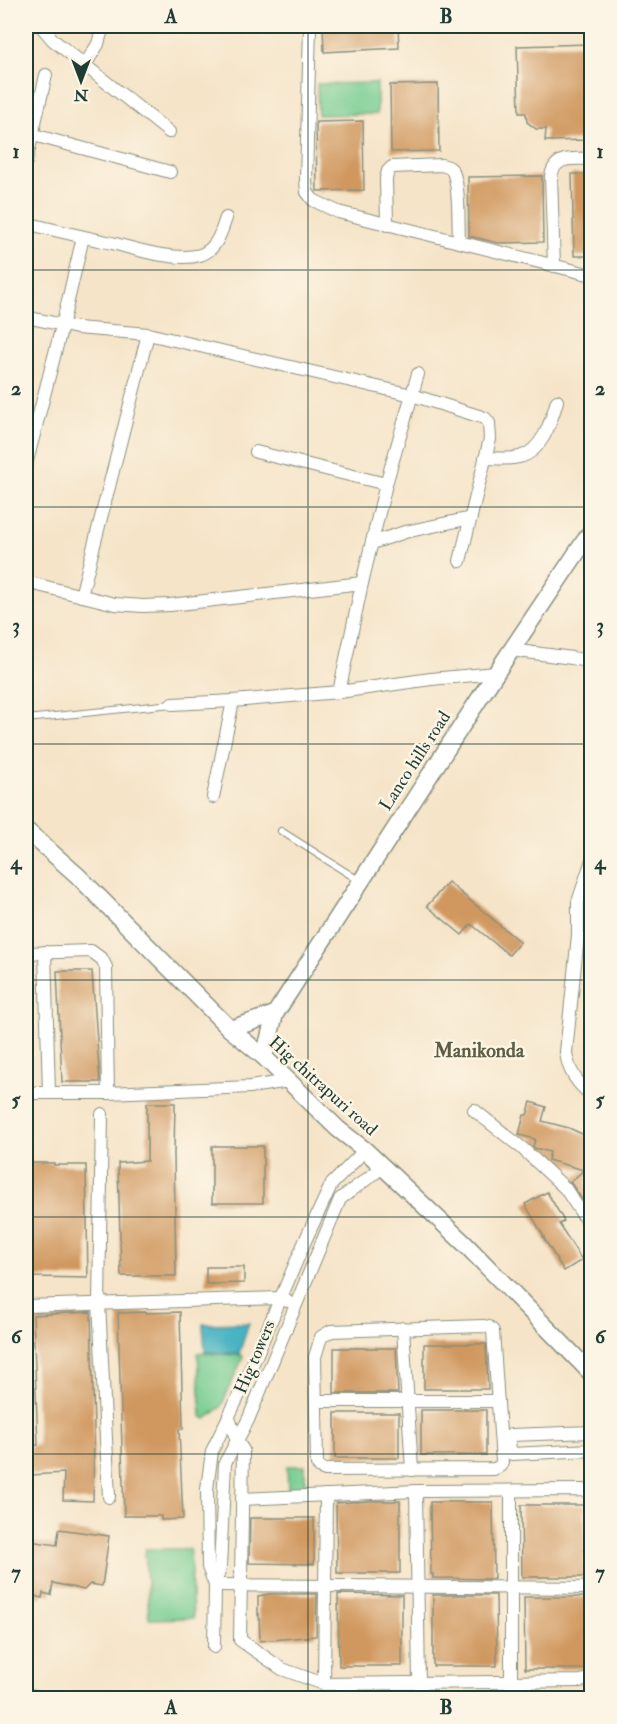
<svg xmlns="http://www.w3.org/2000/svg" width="617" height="1724" font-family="'IM FELL Double Pica',serif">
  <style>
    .green { fill: #75cc90; stroke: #4a8462; stroke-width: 1.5 }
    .water { fill: #46b3c3; stroke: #32787c; stroke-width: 1.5 }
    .building { fill: #d0985f }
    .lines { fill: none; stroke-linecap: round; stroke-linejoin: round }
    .lane-casing { stroke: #8a907e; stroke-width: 8 }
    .street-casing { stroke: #8a907e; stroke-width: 14 }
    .secondary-casing { stroke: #8a907e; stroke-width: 19 }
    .lane { stroke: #fff; stroke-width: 6 }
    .street { stroke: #fff; stroke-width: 12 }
    .secondary { stroke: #fff; stroke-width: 16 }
    .grid { fill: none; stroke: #1f3d34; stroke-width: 1.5; stroke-opacity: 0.55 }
    .labels { text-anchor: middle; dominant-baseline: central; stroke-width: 5; stroke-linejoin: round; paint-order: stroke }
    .street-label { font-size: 18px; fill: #1f3d34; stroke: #fcf5e5 }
    .neighbourhood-label { font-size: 20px; font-weight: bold; fill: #5d5d43; stroke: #fcf5e5 }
    .neatline { fill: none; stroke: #1f3d34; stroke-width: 2 }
    .grid-label { font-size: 20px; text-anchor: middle; font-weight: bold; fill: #1f3d34 }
  </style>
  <rect width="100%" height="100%" fill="#fcf5e5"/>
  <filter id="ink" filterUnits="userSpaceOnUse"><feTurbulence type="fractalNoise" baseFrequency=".0167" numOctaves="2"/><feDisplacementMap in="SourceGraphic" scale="12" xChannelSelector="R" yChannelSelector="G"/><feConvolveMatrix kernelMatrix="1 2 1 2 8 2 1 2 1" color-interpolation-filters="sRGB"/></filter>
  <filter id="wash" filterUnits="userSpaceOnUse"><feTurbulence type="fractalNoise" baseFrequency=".008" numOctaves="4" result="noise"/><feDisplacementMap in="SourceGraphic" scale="24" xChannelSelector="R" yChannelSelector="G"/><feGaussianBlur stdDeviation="1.35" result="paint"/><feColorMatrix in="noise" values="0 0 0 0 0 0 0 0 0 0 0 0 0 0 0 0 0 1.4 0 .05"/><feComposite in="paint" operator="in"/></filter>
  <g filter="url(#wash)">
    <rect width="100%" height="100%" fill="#f5e4c8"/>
    <g class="green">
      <path d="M377,83V114L318,115L317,84Z"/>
      <path d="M198,1353L241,1355L243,1357L221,1407L206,1419L201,1416Z"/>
      <path d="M287,1466H305V1490L288,1492Z"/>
      <path d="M145,1549H190L193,1618L149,1619Z"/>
    </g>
    <path class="water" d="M249,1323L239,1354L205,1352L203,1324Z"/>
    <g id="blocks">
      <g class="building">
        <path d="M323,26H398L399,48L324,52Z"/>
        <path d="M591,44V140L545,141L546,129H536L527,122L526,113H519L517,46Z"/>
        <path d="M438,84L439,151L391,152L390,85Z"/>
        <path d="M363,121L364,190L317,191L316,122Z"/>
        <path d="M572,174H591V256H574Z"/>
        <path d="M542,176L543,242L498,243L469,236L468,177Z"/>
        <path d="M448,882L520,942L509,955L471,924L462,935L427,906Z"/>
        <path d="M57,971H92L100,1082H62Z"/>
        <path d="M531,1102L546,1107L542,1121L569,1128L591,1138V1178L586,1183L591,1188V1200L586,1205L570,1182L584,1170L548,1160L550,1152L534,1148L533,1147L535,1139L519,1135L524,1115H527Z"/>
        <path d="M147,1103H175L174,1154L176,1276H121L118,1163L147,1161Z"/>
        <rect x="212" y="1146" width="51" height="57"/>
        <path d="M29,1163H54V1165H86L88,1278L31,1277Z"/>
        <path d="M547,1192L564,1221L559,1224L582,1260L564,1271L543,1237H544L525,1204Z"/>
        <path d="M206,1267H244V1283L206,1284Z"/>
        <path d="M91,1312L94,1429L93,1501L63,1500L64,1473L31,1475L30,1446L38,1445L33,1315Z"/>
        <path d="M145,1312V1313L180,1312L183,1429H179L183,1519L161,1520V1516H124L118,1313Z"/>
        <path d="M424,1344H486L488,1389H424Z"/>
        <path d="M334,1348H396L398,1393H334Z"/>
        <rect x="421" y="1410" width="65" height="45"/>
        <rect x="335" y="1413" width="64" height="45"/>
        <path d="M371,1501H400V1573H337L336,1503Z"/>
        <path d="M430,1502H493L494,1579L433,1578V1574H431Z"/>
        <path d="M521,1505H585V1577H522Z"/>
        <path d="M250,1518H314V1564L249,1563Z"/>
        <path d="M59,1529L109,1536L102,1586L90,1584L84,1590L53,1583L51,1595L43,1593L42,1598L26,1594V1568L29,1541L57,1545Z"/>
        <path d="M269,1594H317L316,1636L260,1641L259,1614L258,1615V1596Z"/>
        <path d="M338,1594L402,1595V1666H339Z"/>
        <path d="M433,1595H496L497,1666H433Z"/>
        <path d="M524,1597H588V1669H525Z"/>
      </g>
    </g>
  </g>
  <g filter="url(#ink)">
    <use href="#blocks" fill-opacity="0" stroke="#8a907e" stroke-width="1.5"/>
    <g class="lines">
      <g class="lane-casing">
        <g id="lane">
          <path d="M26,719L172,704"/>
          <path d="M281,831L360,881"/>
        </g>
      </g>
      <g class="street-casing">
        <g id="street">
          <path d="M41,26L53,40L169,132"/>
          <path d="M310,26L306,181L307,192L313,200L338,212L592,275"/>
          <path d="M85,65L98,44L103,26"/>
          <path d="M26,133L170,172"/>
          <path d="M26,162L46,75"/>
          <path d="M26,223C54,230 83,237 112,243C136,249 175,262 200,255C216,250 221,233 226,218"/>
          <path d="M387,225L386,179L388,171L392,167L441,165C446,166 451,167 453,172C460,187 458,225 459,242"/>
          <path d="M554,266L551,176C555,155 574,159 592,159"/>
          <path d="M26,317L77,328L148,334L412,395L485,418L489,423L490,439L460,561"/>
          <path d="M256,452L386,484"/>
          <path d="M485,458C496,458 508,460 519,457C542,452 551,422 557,401"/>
          <path d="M26,465L62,326L83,237"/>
          <path d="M372,543L405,532L471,518"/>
          <path d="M26,582L115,604L143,606L170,605L362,583"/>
          <path d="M81,596L148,334"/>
          <path d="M511,650L572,658L592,662"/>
          <path d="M339,692L362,583L386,484L418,374"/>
          <path d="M172,704L233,701L339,692L431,679L496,673"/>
          <path d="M213,797L233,701"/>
          <path d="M592,860L578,902V935L566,1052C568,1071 577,1083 592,1096"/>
          <path d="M45,952L49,1092"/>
          <path d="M26,953L91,951L102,959L106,967L108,1093"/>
          <path d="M26,1093H108L250,1087L289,1081"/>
          <path d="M474,1110L522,1148L565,1188L592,1229"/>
          <path d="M102,1114L99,1303L109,1497"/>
          <path d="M26,1306L281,1298L287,1301"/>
          <path d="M483,1326L489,1327L493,1331L502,1462L500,1466L494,1469L325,1470L320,1468L317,1464L315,1357L321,1337L331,1331Z"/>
          <path d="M403,1328L412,1470"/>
          <path d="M316,1401H498"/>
          <path d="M229,1418L237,1441L243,1450L240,1640L282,1669L324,1684L581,1681L592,1678"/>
          <path d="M509,1445L511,1435L592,1432"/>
          <path d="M509,1445L512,1454L592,1450"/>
          <path d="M416,1491L419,1683"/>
          <path d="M511,1492V1682"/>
          <path d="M242,1499L416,1491L583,1490L592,1492"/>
          <path d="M215,1585L220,1567L225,1463L248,1420L340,1199L383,1167"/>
          <path d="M215,1585L592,1588"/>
          <path d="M214,1647L215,1585L208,1567L207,1489L212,1451L242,1389L305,1241L331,1185L365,1150"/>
          <path d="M324,1684L326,1495"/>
          <path d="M26,1694L46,1698"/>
        </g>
      </g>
      <g class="secondary-casing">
        <g id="secondary">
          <path d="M26,830L77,875L230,1029L264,1057L338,1129L365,1150L465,1244L592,1374"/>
          <path d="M230,1029L275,1014"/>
          <path d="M264,1057L275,1014L496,673L592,530"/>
        </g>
      </g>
      <use href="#lane" class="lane"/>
      <use href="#street" class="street"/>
      <use href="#secondary" class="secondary"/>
    </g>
  </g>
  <path class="grid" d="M308,26V1698M26,270H592M26,507H592M26,744H592M26,980H592M26,1217H592M26,1454H592"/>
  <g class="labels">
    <g class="street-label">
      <text transform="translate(415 761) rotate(-57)">Lanco hills road</text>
      <text transform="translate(323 1086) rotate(42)">Hig chitrapuri road</text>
      <text transform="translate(255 1357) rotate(-67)">Hig towers</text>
    </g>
    <g class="neighbourhood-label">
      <text x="479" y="1050">Manikonda</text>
    </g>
  </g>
  <rect width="617" height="1724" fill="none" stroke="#fcf5e5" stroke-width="66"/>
  <g transform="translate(81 81) rotate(180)" stroke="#fcf5e5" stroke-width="4.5" paint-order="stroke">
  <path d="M0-4.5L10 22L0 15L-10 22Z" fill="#1f3d34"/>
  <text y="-9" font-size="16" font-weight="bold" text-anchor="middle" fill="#1f3d34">N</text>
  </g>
  <rect x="33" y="33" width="551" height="1658" class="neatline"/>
  <g class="grid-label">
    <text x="171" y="23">A</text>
    <text x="446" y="23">B</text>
    <text x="16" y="158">1</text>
    <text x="600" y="158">1</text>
    <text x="16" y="395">2</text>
    <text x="600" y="395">2</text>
    <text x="16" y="632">3</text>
    <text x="600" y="632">3</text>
    <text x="16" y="869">4</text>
    <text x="600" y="869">4</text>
    <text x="16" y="1106">5</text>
    <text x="600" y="1106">5</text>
    <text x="16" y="1343">6</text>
    <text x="600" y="1343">6</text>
    <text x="16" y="1579">7</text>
    <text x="600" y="1579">7</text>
    <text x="171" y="1714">A</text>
    <text x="446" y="1714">B</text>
  </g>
</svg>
